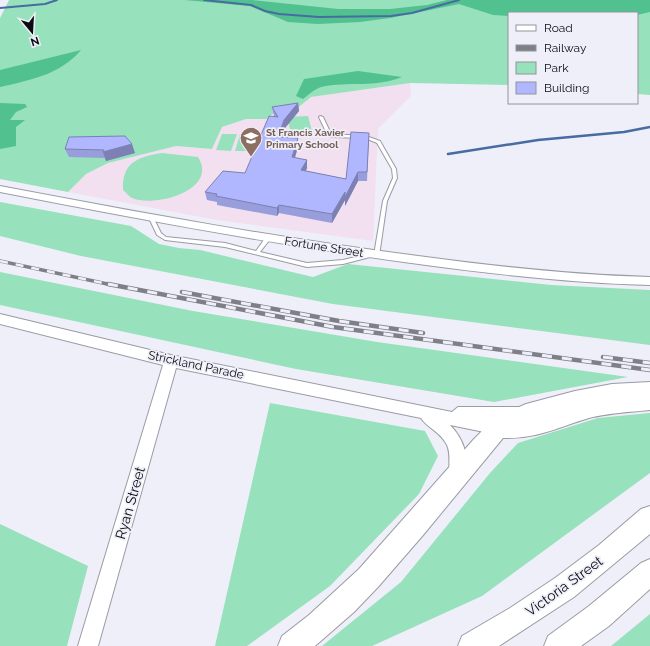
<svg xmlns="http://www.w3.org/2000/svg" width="650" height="646" font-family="Raleway,sans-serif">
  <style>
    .education { fill: #f2dff0 }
    .green { fill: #97e1bc }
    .forest { fill: #51c190 }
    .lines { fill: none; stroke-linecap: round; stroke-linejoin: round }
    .stream-far1 { stroke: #486ba2; stroke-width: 2 }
    .stream { stroke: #486ba2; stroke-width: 2.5 }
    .lane-casing { stroke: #9a9ba4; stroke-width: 2 }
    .street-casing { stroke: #9a9ba4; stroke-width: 2 }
    .secondary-casing { stroke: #9a9ba4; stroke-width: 2 }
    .lane { fill: #fff; fill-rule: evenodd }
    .street { fill: #fff; fill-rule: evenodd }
    .secondary { fill: #fff; fill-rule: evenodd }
    .rail-far1-casing { stroke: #7f8087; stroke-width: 3.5 }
    .rail-casing { stroke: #7f8087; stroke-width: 4.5 }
    .rail-far1 { stroke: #eeeff9; stroke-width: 2.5; stroke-dasharray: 8; stroke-linecap: butt }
    .rail { stroke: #eeeff9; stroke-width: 3; stroke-dasharray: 10; stroke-linecap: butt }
    .wall { fill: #989ddb }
    .shaded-wall { fill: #7c80b2 }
    .building { fill: #b1b7ff; stroke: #7c80b2 }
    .labels { text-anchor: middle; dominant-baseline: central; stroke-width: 3.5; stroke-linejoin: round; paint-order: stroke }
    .far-education-label { font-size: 10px; font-weight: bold; fill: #785e54; stroke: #eeeff9; text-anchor: start }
    .street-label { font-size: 12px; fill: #0c0c10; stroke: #eeeff9 }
    .near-street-label { font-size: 14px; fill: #0c0c10; stroke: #eeeff9 }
  </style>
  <rect width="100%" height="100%" fill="#eeeff9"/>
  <path class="education" d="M410,83L411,96L378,129L373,241L217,220L68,192L86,174L108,163L176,146L212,149L222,127L246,119H266L274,113L296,108L311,97Z"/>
  <g class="green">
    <path d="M9,0H650V95L637,94V13H509V85L410,83L311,97L296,109L274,113L266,119H246L222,127L212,149L176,146L108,163L86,174L68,192L0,179V18Z"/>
    <path d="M308,116L312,131L291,133L287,117Z"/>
    <path d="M222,134H237L231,151L216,150Z"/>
    <path d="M240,134L254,135L250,151H235Z"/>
    <path d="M162,153L198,157C219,190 155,208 132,198C129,197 126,192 123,190C122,162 138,157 162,153Z"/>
    <path d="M0,202L131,226L159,244L179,248L200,250L313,277L348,264L551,285L650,290V345L333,304L81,256L0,236Z"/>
    <path d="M0,272L193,311L377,342L628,377L494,402L296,369L0,305Z"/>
    <path d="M270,403L425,431L438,456L419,494L330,586L247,646H215Z"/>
    <path d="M650,413V473L482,596L372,646H322L401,582L490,473L518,443L598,418Z"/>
    <path d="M0,524L88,566L67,646H0Z"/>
    <path d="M650,614V646H611Z"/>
  </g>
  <g class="forest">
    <path d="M185,0H252L338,9H390L427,5L447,0H650V12L637,15V13H509V16L493,15L459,4L390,18L360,22L318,24L288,22L250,6Z"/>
    <path d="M81,50C60,75 30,80 0,87V70Z"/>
    <path d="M358,71L402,77C376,88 348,81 321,87C315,89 308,95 303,99L296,96L304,79Z"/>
    <path d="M0,103L25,104L27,107L16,112L10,120H25L16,127V146L0,149Z"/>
  </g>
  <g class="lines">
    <g class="stream-far1">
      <path d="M204,0L251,5L265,11L279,14L319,17L391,16L412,13L459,0"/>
      <path d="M0,8L45,4L57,0"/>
    </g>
    <path class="stream" d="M448,154L538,140L624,132L650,127"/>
    <g class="lane-casing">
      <path id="lane" d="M320,116L323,117L331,134L366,136L380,141L396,169L397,178L387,201L379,256L377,257L374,255V256L343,264L307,267L225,247L165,240L157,235L149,218V217H153L161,233L166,237L225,243L256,251L266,237H270L271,238L260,252L307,263L343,260L372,253L374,255L383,201L393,178L392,169L377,143L365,138L332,137L328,136L319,117Z"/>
    </g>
    <g class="street-casing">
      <g id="street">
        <path d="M0,186C142,213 283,239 426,257C501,267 575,275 650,277V285C575,283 501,275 426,265C283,246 142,220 0,192Z"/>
        <path d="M0,314L171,355L452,412L458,407H518L523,409L526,414L523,419L499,421L504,423L507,428L504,433L499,435L450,425C464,439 471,460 463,478L457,481L451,478C447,468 452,456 447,445C440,431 427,428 421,418L176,368L98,646H78L163,365L0,324Z"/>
      </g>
    </g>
    <g class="secondary-casing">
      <g id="secondary">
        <path d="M650,382V410C630,412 608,413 589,418C558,427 538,439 503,438L424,534L378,587L354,612L315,646H278L282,636L309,615L359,569L474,439L496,417L526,404L575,391L612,384Z"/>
        <path d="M650,506V534L574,597L499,646H458L462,636L510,608L555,578L599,545L641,509Z"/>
        <path d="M650,559V589L609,626L581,646H544L548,636L589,606L641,563Z"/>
      </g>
    </g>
    <use href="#lane" class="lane"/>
    <use href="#street" class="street"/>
    <use href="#secondary" class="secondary"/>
    <g class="rail-far1-casing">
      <path id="rail-far1" d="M0,261L112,285"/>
    </g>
    <g class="rail-casing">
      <g id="rail">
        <path d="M108,284L333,327L650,370"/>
        <path d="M182,292L339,321L423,333"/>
        <path d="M603,357L650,363"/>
      </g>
    </g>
    <use href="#rail-far1" class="rail-far1"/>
    <use href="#rail" class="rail"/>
  </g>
  <g class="wall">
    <path d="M298,103L299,111L285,128L282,137L298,138V147L295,158L307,160V168L306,171L346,179L369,133L367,181H358L345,206V200L332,223L279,213L277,216L217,205V202L207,200L205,192L245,173L274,116L272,107Z"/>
    <path d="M69,137L135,153L106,161L105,158L69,157L65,149Z"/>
  </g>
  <g class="shaded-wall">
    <path d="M298,103L299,111L285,128L279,146L278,137L284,120Z"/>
    <path d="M298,138V147L292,166V157Z"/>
    <path d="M132,144L135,153L106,161L103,152Z"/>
    <path d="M307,160V168L301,179V170Z"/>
    <path d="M358,172V181L345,206V197Z"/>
    <path d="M345,192V200L332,223V214Z"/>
    <path d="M279,205V213L277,216V208Z"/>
  </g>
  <g class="building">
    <path d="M298,103L284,120L278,137L298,138L292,157L307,160L301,170L346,179L351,132L369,133L367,172H358L345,197V192L332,214L279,205L277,208L216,196L217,194L205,192L223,171L245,173L269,116L278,117L272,107Z"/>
    <path d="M125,136L132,144L103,152L104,150L65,149L69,137Z"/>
  </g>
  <defs>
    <g id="school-pin" transform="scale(1.15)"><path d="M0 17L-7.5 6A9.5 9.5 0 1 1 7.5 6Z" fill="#8d6e63" stroke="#eeeff9"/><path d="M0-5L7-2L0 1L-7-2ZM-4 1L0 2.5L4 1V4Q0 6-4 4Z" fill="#fff"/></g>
  </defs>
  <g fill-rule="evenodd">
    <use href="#school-pin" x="251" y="138"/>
  </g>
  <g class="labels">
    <g class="far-education-label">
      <text x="266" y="132">St Francis Xavier<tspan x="266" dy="12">Primary School</tspan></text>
    </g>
    <g class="street-label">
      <text transform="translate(324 247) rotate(9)">Fortune Street</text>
      <text transform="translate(196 365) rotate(12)">Strickland Parade</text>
    </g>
    <g class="near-street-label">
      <text transform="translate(130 503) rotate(-74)">Ryan Street</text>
      <text transform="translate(564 586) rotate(-36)">Victoria Street</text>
    </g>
  </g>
  <rect x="508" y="12" width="130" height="92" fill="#eeeff9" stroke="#94949c"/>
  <rect x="516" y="25" width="20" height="6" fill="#ffffff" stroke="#94949c"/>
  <text x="544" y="32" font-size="12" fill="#0c0c10">Road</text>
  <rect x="516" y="45" width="20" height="6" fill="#7f8087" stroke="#94949c"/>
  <text x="544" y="52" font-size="12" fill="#0c0c10">Railway</text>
  <rect x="516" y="62" width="20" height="12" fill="#97e1bc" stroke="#94949c"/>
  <text x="544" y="72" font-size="12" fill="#0c0c10">Park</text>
  <rect x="516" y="82" width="20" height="12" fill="#b1b7ff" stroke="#94949c"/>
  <text x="544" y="92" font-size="12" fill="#0c0c10">Building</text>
  <g transform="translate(32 32) rotate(162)" stroke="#eeeff9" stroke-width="3" paint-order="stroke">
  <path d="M0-3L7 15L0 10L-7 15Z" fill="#0c0c10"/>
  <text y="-6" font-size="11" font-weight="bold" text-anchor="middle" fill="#0c0c10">N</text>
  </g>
</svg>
